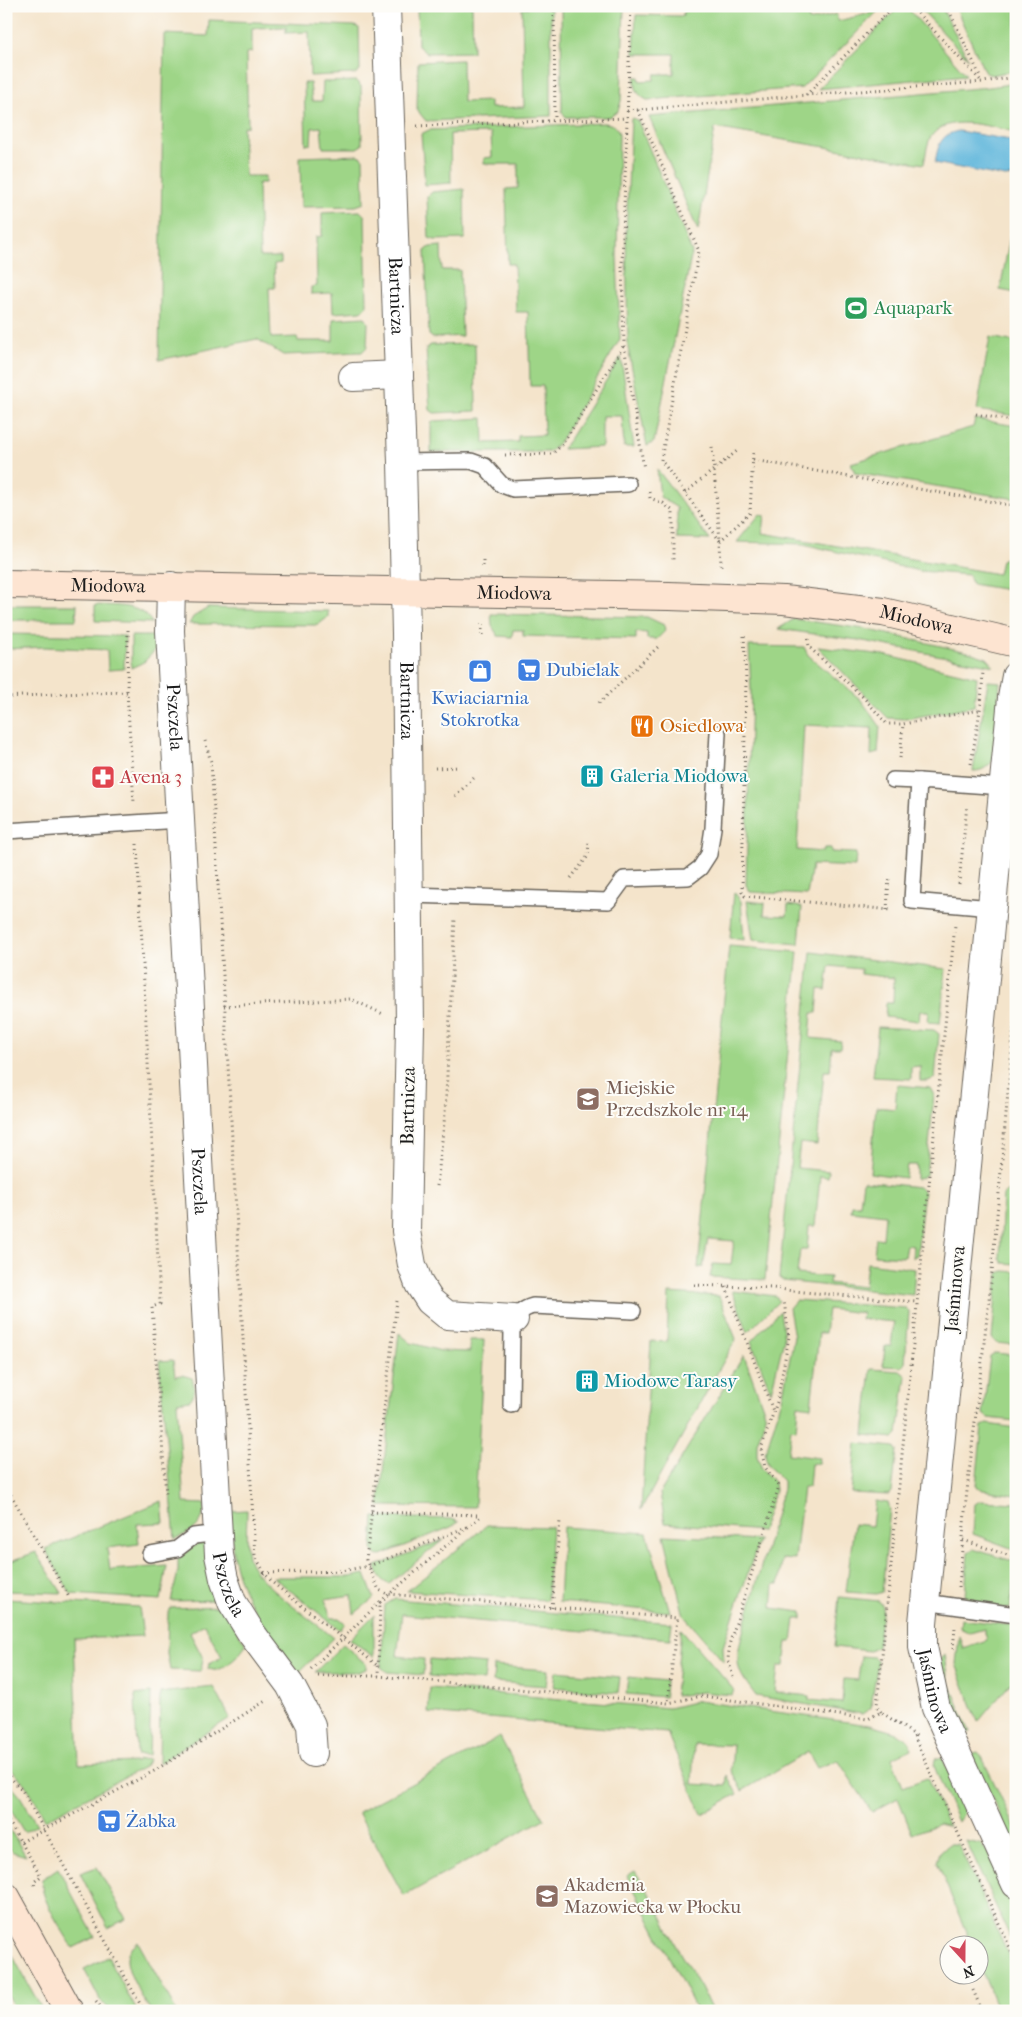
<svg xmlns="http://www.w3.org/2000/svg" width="1022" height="2017" font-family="'IM FELL French Canon',serif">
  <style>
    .green { fill: #9ed587; stroke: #5d7852 }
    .water { fill: #5eb6db; stroke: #3d697c }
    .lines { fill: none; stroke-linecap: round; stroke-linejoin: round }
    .lane-casing { stroke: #686259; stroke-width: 18 }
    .street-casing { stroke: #686259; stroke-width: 30 }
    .secondary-casing { stroke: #686259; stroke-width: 30 }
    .path { stroke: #686259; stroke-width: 3; stroke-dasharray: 1 4; stroke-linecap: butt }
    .lane { stroke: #fff; stroke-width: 15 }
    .street { stroke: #fff; stroke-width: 28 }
    .secondary { stroke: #fde4d1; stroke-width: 28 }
    .labels { text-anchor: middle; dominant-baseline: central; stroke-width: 4; stroke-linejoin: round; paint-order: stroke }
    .street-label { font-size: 19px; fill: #1c1c1c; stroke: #fdfcf7 }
    .leisure-label { font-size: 19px; fill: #27864d; stroke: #fdfcf7; text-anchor: start }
    .shop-label { font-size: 19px; fill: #366cbe; stroke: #fdfcf7; text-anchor: start }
    .food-label { font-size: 19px; fill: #c56008; stroke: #fdfcf7; text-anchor: start }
    .culture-label { font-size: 19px; fill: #0d838f; stroke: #fdfcf7; text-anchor: start }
    .health-label { font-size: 19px; fill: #be3a42; stroke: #fdfcf7; text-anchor: start }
    .education-label { font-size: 19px; fill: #785e54; stroke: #fdfcf7; text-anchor: start }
  </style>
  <rect width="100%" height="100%" fill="#fdfcf7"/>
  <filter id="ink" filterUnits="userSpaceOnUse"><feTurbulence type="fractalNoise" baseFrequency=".02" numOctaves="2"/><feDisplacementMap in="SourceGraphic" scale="10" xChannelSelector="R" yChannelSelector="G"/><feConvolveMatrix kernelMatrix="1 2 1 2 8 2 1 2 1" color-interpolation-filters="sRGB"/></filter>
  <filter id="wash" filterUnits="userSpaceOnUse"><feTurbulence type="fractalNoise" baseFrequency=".0096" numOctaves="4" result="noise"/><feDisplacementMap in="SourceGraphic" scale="20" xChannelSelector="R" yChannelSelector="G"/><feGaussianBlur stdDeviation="1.12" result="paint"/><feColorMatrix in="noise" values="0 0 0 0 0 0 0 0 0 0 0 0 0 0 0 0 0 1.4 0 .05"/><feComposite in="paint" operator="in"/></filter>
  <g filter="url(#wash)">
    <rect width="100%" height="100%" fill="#f4e4cb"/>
    <g class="green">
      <path d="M417,6H472L473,52L426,53L418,46Z"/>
      <path d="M551,6V116L426,121L417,110L418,62L462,60L463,102L490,101V108L524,107L522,8Z"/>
      <path d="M561,6H624L621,101L618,111L610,117H566L562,112Z"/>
      <path d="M687,6H806L809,21L836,14L838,21L871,13L870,6H883L802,88L647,100C636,94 635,89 635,77H639L640,81L654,80L655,74H674V54H634L636,15L682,16Z"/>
      <path d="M900,6H906L966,75L818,89Z"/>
      <path d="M918,6H941L968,59Z"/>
      <path d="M955,6H1016V70L992,75L985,73Z"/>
      <path d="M209,20L355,26L359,28L360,70L355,74L310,76L309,32L286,33V27L252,28V52L246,53L248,126L243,127L245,176H265V183H258L260,257H281V263L274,264L275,288H269L271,338L297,337L298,341H333V319L365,317L368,323L367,347L362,352L283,355L257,339L159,360L164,34L208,36Z"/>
      <path d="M356,81L361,86L362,145L357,148H323L321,127L312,128L311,144L306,145L304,83H310L312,101H322L323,82Z"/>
      <path d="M1016,83V132C992,128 952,113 933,134C927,140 926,155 924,164L715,128L698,231L649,117L990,87Z"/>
      <path d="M633,118L638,121L692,252L654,442L647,446L628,348L626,235L631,119Z"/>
      <path d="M604,123C613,124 617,126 619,134L617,257L620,339L559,443L549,452H431V423L434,421L483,418L484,443L518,442V436L544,435L543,386H530L528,312H516L514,264H508L506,189L518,188V164H484V158L492,157L491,133L450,134L451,183L425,185L421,134L429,130Z"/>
      <path d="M359,155L363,159L364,203L356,206L301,207L300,157Z"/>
      <path d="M464,189L465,239L435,240L429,238L427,197L432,192Z"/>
      <path d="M360,211L365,216L367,306L361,311L333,313L332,293L311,294V287L317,286L316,237L322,236V213Z"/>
      <path d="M1014,215H1016V293L1000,290Z"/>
      <path d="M441,246L442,270H460L462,336L433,338L429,335L425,251L430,247Z"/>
      <path d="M990,337L1016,342V416L977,410Z"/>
      <path d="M475,344L476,411L434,413L430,410L426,348L431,345Z"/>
      <path d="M621,357L634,447H624L622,416H602V447L563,449Z"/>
      <path d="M975,419L1016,426V499L855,473L851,463L973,427Z"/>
      <path d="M657,469L710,540L677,539V508L660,497Z"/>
      <path d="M760,514L765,515L763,533L998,574L1001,560C1007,557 1010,555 1016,560V588L1014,591L972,584L969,575L919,571L803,544L737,542Z"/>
      <path d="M6,605H77L76,620H6Z"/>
      <path d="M95,605C114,606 141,603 152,623L95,621Z"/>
      <path d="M208,608L328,611V617L318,625L189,624L193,617Z"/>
      <path d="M491,614L647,617L664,625L665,631L657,639H647V633L636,632V639L523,636V630H513L512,637L498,636L492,626Z"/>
      <path d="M794,619L865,629L972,653L987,658L994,666L858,640L778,629Z"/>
      <path d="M6,634L125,636L124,669L108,670L107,650L44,647L6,649Z"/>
      <path d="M131,636H158V647L144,662L131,668Z"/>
      <path d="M749,646L804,647L808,655L861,700L880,726L878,753L871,755L872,728L804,725L797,850L823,852L824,848H831V852L856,853L855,867L812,865L807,895L750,892L746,885L751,690Z"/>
      <path d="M818,647L884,655L977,677L974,706L906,719L888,718Z"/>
      <path d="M988,681L1000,682L993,761C987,767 983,771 973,771Z"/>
      <path d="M734,892L741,901L744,940L730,938Z"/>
      <path d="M747,901L765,903L764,915L787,916L788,905L802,907L799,944L753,940Z"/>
      <path d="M729,946L798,952L765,1280L710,1277L713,1264L731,1265L734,1241L708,1239L703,1267L698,1268Z"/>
      <path d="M811,952L946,969L940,1023L928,1022L929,1011H920L919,1021L885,1017L886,1003H893L894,978L861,974V969L829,966L826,990L819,989L817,1013H812L810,1038L841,1041L840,1048H832L830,1071H824L817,1145L800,1143L797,1168L829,1171L828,1177L820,1176L815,1226H809L807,1250H800L797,1274L830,1277L829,1283L864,1287L867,1263L915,1269L913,1295L783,1281L779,1278Z"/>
      <path d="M878,1027L934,1030L939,1034L935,1078L928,1081H920V1066L911,1067V1079L873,1077Z"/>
      <path d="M897,1085L930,1088L934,1095L926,1175L916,1180V1165H907L905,1178L870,1173L876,1107L895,1109Z"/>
      <path d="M1016,1114V1183L1009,1179L1013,1117Z"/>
      <path d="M863,1181L919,1187L924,1192L917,1255L912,1258L913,1246L906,1245L904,1257L874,1255L876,1238L883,1239L885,1215L851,1211L852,1205H860Z"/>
      <path d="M1008,1191L1016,1192V1264L1003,1263L1000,1258L1003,1195Z"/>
      <path d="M1004,1271L1016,1272V1345L996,1343L992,1338L998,1273Z"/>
      <path d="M732,1291L776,1296L779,1301L748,1332Z"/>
      <path d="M669,1293L719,1296L736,1339L641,1510L651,1341L667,1342Z"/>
      <path d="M796,1300L906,1308L909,1312L905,1363L902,1367L883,1366L885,1346H891L894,1322L861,1319L862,1313L828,1309L825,1333H819L811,1407L798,1405L796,1430L791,1429L788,1454L819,1458L818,1464H811L809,1487H803L795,1560L782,1559L779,1584H774L772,1608L802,1612V1619H795L792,1642H787L784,1666H778L775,1692L809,1696V1700L842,1703L844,1679L858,1680L861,1656L874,1657L878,1661L871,1708L862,1714L756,1696C739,1673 734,1668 741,1639L783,1488V1481C775,1473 766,1466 765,1454L782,1399L794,1337L789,1308Z"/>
      <path d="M780,1311L784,1339L771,1392L751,1341Z"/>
      <path d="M399,1333L411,1343L441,1351L470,1352L469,1340H484L475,1507L379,1506Z"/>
      <path d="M995,1353L1016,1355V1421L988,1418L983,1414L990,1356Z"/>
      <path d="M744,1355L766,1416L757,1443V1456L762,1469L774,1482L775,1490L762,1531L665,1523L660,1493Z"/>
      <path d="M173,1360L175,1376L183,1375L192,1378C195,1387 196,1393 190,1400L177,1402L184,1503L205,1504C203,1527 193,1531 175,1539L159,1361Z"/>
      <path d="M871,1369L900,1371L906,1376L898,1434L894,1438L864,1435Z"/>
      <path d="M987,1424L1016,1428V1495L983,1490L976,1486L982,1426Z"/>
      <path d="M856,1443L894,1447L897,1450L892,1492L889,1495L851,1493Z"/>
      <path d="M162,1501L164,1523L137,1524L139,1544L107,1548L110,1570L167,1566L161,1600L71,1594L45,1549Z"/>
      <path d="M875,1501L888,1503L890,1509L882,1592L876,1594L846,1592L854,1524L872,1526Z"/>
      <path d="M980,1501L1016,1503V1550L973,1534L975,1504Z"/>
      <path d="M247,1510C247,1525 245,1542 248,1557C253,1581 314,1621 334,1638L299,1672C273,1639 245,1606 235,1564C231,1547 232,1528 231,1511Z"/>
      <path d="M374,1517L452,1519L459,1522L451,1527L379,1556L375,1554L372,1549Z"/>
      <path d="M487,1525L552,1527L547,1600L407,1591Z"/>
      <path d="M563,1527L647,1533L670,1612L559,1602Z"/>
      <path d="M664,1535L759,1540L723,1647L724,1662L684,1616Z"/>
      <path d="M443,1540L389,1584C380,1581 378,1575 376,1566Z"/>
      <path d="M198,1543L204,1544L209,1551L220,1600L171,1601L178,1572V1559Z"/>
      <path d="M973,1549L1016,1562V1585H1013L1010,1609L977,1605L965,1597L968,1552Z"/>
      <path d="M36,1552L62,1593L6,1591V1563Z"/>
      <path d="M365,1574L374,1598L354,1614L352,1595L325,1599L331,1618H339L345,1623L340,1630L273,1577H350Z"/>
      <path d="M839,1597L879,1601L883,1606L877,1647L870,1651L834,1647Z"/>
      <path d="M6,1599L139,1607L143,1636L74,1639L79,1764L137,1762L138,1760L149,1759L144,1767L45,1820C34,1796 26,1782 6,1765Z"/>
      <path d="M395,1599L672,1623L670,1639L402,1614L397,1656L424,1659L423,1675L387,1672L381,1667L385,1605Z"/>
      <path d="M220,1606L246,1644C243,1653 226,1668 217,1670C214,1671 211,1669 208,1669L209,1664L222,1657L204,1624L190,1633L203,1658L201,1671L170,1670L167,1654L168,1613L171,1608Z"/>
      <path d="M374,1615V1657L350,1639Z"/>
      <path d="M961,1619L1016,1626V1677L978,1722L956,1664L959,1636L963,1648L987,1640L984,1629L970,1633L960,1628Z"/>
      <path d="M681,1629L734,1690L732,1695L703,1692L675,1696Z"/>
      <path d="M343,1644L366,1664V1669L359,1672H315Z"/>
      <path d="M945,1655L949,1682L970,1732L964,1735C956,1714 938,1681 940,1659Z"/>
      <path d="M430,1659L486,1664L484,1681L429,1676Z"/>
      <path d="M494,1666L548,1670L546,1686L493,1682Z"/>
      <path d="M556,1671L620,1677L618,1693L554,1687Z"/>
      <path d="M628,1677L666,1681L665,1697L626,1694Z"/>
      <path d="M214,1687L230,1718L159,1763L160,1693Z"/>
      <path d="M430,1688L669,1708L698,1701L869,1725L897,1733L908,1740L912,1749L892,1758L903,1787L927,1778L949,1827L939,1824L912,1834L898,1798L872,1812L838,1760L817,1768L808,1752L742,1791L731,1770L733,1745L694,1744L692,1784L726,1786L727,1775L737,1794L702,1814L667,1733L428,1713Z"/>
      <path d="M151,1693L149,1755H137L135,1695Z"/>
      <path d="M500,1737L544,1819L404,1896L358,1812Z"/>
      <path d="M978,1752L981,1755L1016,1829V1848L971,1754Z"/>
      <path d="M942,1757L964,1805V1813L958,1822L934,1766L935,1759Z"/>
      <path d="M6,1780L20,1796L37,1825L24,1832L6,1802Z"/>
      <path d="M6,1823L26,1856L13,1852L6,1845Z"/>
      <path d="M966,1841L980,1844L988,1852L1016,1910V1950Z"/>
      <path d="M949,1844H958L1016,1972V2011H998L980,1966V1944H971L937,1862L940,1852Z"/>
      <path d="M97,1867L126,1919L108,1928L80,1873Z"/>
      <path d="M58,1868L95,1937L73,1948C64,1932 38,1896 42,1879Z"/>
      <path d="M635,1871L657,1906L680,1953L701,1988L712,2011H697L627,1876Z"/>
      <path d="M138,1942L176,2011H150C143,1997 120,1965 129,1951C131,1948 136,1945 138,1942Z"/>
      <path d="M10,1951L43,2011H16L6,1993V1953Z"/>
      <path d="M108,1957L137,2011H111L100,2000L84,1969Z"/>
    </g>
    <path class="water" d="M959,131L1016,141V176L1005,177L935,163C938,146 940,134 959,131Z"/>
  </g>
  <g filter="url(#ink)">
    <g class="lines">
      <g class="lane-casing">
        <g id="lane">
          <path d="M402,462L471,461L485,466L502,485L513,489L628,484"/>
          <path d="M893,780L919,781"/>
          <path d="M6,831L180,820"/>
          <path d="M409,895L608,901L624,879L688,877L700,868L709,854L713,828L718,733"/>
          <path d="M992,908L912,901L919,781L1003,787"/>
          <path d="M511,1405L512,1328C515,1316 521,1309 533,1306L633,1311"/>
          <path d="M150,1554L177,1549L194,1536L219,1533"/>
          <path d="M925,1602L1016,1615"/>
        </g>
      </g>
      <g class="street-casing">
        <g id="street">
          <path id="s1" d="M386,6L402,462L406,633L410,1026L406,1231L412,1265L419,1284L430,1301L447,1315L514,1319"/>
          <path d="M353,377L399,375"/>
          <path id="s2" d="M171,586L170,631L219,1555L224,1579L232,1602L252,1634L290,1685L311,1725L313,1753"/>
          <path id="s3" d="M1016,676L1012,698L923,1623V1647L936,1708L1016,1884"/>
        </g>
      </g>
      <g class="secondary-casing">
        <g id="secondary">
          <path id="s4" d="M6,584L669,596L784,600L883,612L1016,643"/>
          <path d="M6,1897L69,2011"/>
        </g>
      </g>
      <g class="path">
        <path d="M554,6L555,121"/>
        <path d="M631,6L622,264L624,345L644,469"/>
        <path d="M911,6L982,82"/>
        <path d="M947,6L981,78"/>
        <path d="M806,95L894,6"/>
        <path d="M638,110L699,251L661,460L720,541L721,566"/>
        <path d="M627,111L806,95L983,82L1016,77"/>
        <path d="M417,126L627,118"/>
        <path d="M976,414L1016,422"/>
        <path d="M712,447L720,540"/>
        <path d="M505,455L552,454L562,445L624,345"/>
        <path d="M753,460L1016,506"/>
        <path d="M649,492L650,498L663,503L673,511V562"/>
        <path d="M685,493L737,451"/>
        <path d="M720,541L750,513L753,453"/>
        <path d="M483,566V559"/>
        <path d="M128,630L127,692L134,803"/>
        <path d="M482,635V620"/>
        <path d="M744,636L746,679L742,891L745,896L892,910"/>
        <path d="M808,639L809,647L865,699L887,724H903"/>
        <path d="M6,697L55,694L127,692"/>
        <path d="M599,703L659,646"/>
        <path d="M205,741L211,762L214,811L255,1556L266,1575L273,1583L378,1666"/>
        <path d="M900,758L903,724L979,710"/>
        <path d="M971,764L981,704L983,671"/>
        <path d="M435,768L459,767"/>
        <path d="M455,796L476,776"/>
        <path d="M137,844L159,1282L160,1304L152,1307L166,1495"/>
        <path d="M571,878L588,856L589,841"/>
        <path d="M959,884L967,805"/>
        <path d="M887,910L889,876"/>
        <path d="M224,1006L351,999L383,1014"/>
        <path d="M437,1186L445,1114L455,918"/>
        <path d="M694,1285L773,1288L793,1291L917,1302"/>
        <path d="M726,1287L773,1411"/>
        <path d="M397,1301L366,1560L379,1590L388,1594L677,1618L668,1703"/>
        <path d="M6,1486L70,1599"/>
        <path d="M371,1512L480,1515"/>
        <path d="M963,1540L1016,1558"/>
        <path d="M264,1573L341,1571L369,1566L469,1526"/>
        <path d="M959,1587L966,1500L991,1282L1016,1003"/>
        <path d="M380,1602L481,1516"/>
        <path d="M552,1608L560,1521"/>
        <path d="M953,1649L955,1628"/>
        <path d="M311,1669L380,1602L378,1676"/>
        <path d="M318,1676H378L668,1703L702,1696L868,1719L881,1712L919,1738"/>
        <path d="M733,1677L728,1659L730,1642L779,1486L765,1467L761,1449L777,1402L789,1337L784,1301"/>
        <path d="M881,1712L877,1706L885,1625L955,925"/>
        <path d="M914,1736L1016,1961"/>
        <path d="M6,1773L22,1790L144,2011"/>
        <path d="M6,1817L41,1876L34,1882L35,1889"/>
        <path d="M21,1842L154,1771L267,1700"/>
        <path d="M973,1990L982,2011"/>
        <path d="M96,2001L104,2011"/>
        <path d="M6,2004L10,2011"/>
      </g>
      <use href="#lane" class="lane"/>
      <use href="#street" class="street"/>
      <use href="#secondary" class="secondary"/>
    </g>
  </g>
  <defs>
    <g id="stadium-square" transform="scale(1.25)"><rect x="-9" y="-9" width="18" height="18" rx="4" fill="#2e9e5b" stroke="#fdfcf7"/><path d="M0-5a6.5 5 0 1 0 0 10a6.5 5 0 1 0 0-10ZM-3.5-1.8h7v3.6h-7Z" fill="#fff"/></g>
    <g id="supermarket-square" transform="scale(1.25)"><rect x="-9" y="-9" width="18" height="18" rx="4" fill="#3f7fe0" stroke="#fdfcf7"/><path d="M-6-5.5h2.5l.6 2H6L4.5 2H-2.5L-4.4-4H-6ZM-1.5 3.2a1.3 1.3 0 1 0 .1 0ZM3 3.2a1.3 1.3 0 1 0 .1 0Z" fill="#fff"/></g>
    <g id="shop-square" transform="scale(1.25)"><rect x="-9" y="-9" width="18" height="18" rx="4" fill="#3f7fe0" stroke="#fdfcf7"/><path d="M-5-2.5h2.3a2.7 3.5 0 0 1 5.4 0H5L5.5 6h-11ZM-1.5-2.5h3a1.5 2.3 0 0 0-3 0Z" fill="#fff"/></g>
    <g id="restaurant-square" transform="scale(1.25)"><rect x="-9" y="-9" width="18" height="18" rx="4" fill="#e8710a" stroke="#fdfcf7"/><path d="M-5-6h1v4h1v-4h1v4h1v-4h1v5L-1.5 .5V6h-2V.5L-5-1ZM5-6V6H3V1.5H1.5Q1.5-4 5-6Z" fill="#fff"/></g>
    <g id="building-square" transform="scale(1.25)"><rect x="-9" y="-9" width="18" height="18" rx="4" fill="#0f9aa8" stroke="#fdfcf7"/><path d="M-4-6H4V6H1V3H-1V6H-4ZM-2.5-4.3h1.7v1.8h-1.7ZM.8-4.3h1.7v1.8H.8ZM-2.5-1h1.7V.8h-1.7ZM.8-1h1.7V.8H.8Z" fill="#fff"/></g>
    <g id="pharmacy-square" transform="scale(1.25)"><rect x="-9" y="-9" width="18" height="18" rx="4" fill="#e0444e" stroke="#fdfcf7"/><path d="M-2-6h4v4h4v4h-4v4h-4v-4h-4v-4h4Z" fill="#fff"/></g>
    <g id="school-square" transform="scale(1.25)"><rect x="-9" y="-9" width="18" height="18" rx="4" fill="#8d6e63" stroke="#fdfcf7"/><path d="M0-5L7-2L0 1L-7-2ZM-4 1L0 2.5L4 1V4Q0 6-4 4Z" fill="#fff"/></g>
    <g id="university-square" transform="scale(1.25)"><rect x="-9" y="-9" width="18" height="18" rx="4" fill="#8d6e63" stroke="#fdfcf7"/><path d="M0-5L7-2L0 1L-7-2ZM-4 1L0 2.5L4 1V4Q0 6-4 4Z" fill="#fff"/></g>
  </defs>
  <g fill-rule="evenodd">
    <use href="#stadium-square" x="856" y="308"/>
    <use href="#supermarket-square" x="529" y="670"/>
    <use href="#shop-square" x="480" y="671"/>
    <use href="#restaurant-square" x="642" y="726"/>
    <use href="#building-square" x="592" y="776"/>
    <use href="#pharmacy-square" x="103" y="777"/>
    <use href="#school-square" x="588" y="1099"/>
    <use href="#building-square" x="587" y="1381"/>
    <use href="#supermarket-square" x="109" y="1821"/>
    <use href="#university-square" x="547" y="1896"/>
  </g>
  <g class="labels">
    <g class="street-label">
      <text stroke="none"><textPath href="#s1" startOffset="290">Bartnicza</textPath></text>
      <text stroke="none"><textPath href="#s4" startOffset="102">Miodowa</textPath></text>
      <text stroke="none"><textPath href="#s4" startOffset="508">Miodowa</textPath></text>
      <text stroke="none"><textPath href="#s4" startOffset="912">Miodowa</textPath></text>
      <text stroke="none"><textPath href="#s1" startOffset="695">Bartnicza</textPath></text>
      <text stroke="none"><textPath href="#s2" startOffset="131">Pszczela</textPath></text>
      <text transform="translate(408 1106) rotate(-89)">Bartnicza</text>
      <text stroke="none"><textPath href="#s2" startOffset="596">Pszczela</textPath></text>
      <text transform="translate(955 1289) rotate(-85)">Jaśminowa</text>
      <text stroke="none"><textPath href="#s2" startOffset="1001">Pszczela</textPath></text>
      <text stroke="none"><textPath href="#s3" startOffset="1021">Jaśminowa</textPath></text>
    </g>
    <g class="leisure-label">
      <text x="874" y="308">Aquapark</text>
    </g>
    <g class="shop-label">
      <text x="546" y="670">Dubielak</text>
      <text x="480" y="698" text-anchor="middle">Kwiaciarnia<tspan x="480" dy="22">Stokrotka</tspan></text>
      <text x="126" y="1821">Żabka</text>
    </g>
    <g class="food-label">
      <text x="660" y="726">Osiedlowa</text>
    </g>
    <g class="culture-label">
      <text x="610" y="776">Galeria Miodowa</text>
      <text x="604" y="1381">Miodowe Tarasy</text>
    </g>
    <g class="health-label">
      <text x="120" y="777">Avena 3</text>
    </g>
    <g class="education-label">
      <text x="606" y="1088">Miejskie<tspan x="606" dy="22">Przedszkole nr 14</tspan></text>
      <text x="564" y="1885">Akademia<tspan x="564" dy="22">Mazowiecka w Płocku</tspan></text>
    </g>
  </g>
  <rect width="1022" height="2017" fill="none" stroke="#fdfcf7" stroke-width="25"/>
  <g transform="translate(964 1960) rotate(159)"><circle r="24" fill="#fdfcf7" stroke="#a3a29f"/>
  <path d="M0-4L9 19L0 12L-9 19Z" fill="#d1495b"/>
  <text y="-8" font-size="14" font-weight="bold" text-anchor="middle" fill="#1c1c1c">N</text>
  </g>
</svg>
